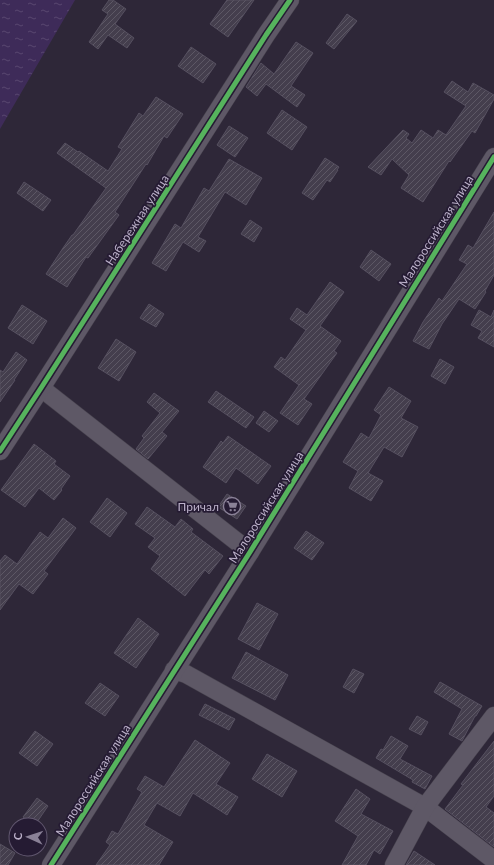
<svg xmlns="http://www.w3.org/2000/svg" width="494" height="865" font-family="Lato,sans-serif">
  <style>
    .water { fill: url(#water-ripples) }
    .building { fill: url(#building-hatch); stroke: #565060 }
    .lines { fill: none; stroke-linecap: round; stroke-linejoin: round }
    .minor-casing { stroke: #46414d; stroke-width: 19 }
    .minor { stroke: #5e5866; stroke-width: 18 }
    .cycleway-casing { stroke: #251b33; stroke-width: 8 }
    .cycleway { stroke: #56b35d; stroke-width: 5 }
    .labels { text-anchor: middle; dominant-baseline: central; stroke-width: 3.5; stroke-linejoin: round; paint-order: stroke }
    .street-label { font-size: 12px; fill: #bcb1ca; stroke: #251b33 }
    .poi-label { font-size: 12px; fill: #bcb1ca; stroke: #251b33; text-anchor: end }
  </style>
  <defs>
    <pattern id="water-ripples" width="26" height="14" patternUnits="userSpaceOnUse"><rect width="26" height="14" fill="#3e2b59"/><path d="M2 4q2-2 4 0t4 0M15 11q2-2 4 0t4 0" fill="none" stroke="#584770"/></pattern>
    <pattern id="building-hatch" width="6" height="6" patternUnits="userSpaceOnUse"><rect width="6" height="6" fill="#443e4d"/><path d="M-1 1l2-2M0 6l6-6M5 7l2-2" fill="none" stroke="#5d5865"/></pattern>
  </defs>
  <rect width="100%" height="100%" fill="#2e2738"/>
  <path class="water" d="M0,0H75L0,129Z"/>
  <g class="building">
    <path d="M109,0H113L126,9L115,24L134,38L127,48L108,35L98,49L89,42L108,14L102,10Z"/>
    <path d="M227,0H254L228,37L210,24Z"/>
    <path d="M347,14L357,21L334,49L326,43Z"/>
    <path d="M296,42L313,53L291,86L305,95L297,107L266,84L257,96L246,87L261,63L274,74Z"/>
    <path d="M191,47L216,64L203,83L178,66Z"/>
    <path d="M452,81L468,92L473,83L494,95V99L475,133L472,131L450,162L449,161L423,202L401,188L409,175L392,159L381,175L368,167L403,130L409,134L406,138L412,143L421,130L433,138L438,130L446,135L466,106L444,92Z"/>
    <path d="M156,97L183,114L167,138L164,136L147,165L146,164L115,212L119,215L88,258L86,257L67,287L46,274L63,248L72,235H73L106,188L57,153L65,143L78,152L79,151L108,171L122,149L118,147L139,113L143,116Z"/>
    <path d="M282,110L307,127L292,150L267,133Z"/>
    <path d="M229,126L248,138L235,157L217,145Z"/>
    <path d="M325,158L339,167L337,170H338L330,182L327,180L313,200L302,193Z"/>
    <path d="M229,159L262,178L246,205L225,192L198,237L206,241L199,252L183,242L166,271L152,263L175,224L181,228L204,188L209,191Z"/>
    <path d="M24,182L51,200L43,211L17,193Z"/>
    <path d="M494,212V275L485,291L486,292L475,309L459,299L442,324L429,349L413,341L423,322L439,298L442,301L467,264L459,260L468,245L473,248Z"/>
    <path d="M250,220L262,228L254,242L241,234Z"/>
    <path d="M371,250L391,264L379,281L360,267Z"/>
    <path d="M330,282L344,292L320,326L341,341L334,351L337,353L304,399L312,404L298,425L280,413L299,385L274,367L281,357L285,360L306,330L290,319L297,308L307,315Z"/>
    <path d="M149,304L164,314L156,327L140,318Z"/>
    <path d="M22,305L47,321L33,344L8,328Z"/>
    <path d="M479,310L491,317L494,310V347L478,338L482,331L471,325Z"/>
    <path d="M116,339L136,352L119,381L98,368Z"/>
    <path d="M16,352L27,360L14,380H15L0,402V370L3,372Z"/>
    <path d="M440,359L454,367L445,384L431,376Z"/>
    <path d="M389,387L411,401L401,418L418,427L402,457L384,447L368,473L383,481L371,501L349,488L358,471L343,462L361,433L369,438L381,415L374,410Z"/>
    <path d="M216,391L254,417L246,428L208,402Z"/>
    <path d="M154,393L179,411L162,432L167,436L148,459L136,449L144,438L142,436L160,413L147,402Z"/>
    <path d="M264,411L278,421L269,432L256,423Z"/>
    <path d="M228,436L271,466L258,484L236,468L226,483L203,467L221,441L223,443Z"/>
    <path d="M34,444L56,461L54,464L70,476L61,489L62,490L54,500L39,488L25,507L1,490Z"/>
    <path d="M227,494L246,506L237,519L218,507Z"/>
    <path d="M107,498L127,513L110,537L90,522Z"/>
    <path d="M147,507L175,527L181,519L193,529L191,532L223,556L209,574L205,570L185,596L151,569L160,556L148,547L155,538L135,524Z"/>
    <path d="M63,518L76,528L44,571L48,574L33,594L19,584L0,610V561L5,555L17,564L40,532L48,538Z"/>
    <path d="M306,531L324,543L312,560L294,548Z"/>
    <path d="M257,603L278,614L259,650L238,639Z"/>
    <path d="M138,618L159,634L136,668L114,653Z"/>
    <path d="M246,652L288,675L275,700L232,678Z"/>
    <path d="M353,669L364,674L354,693L343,687Z"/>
    <path d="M440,682L482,706L476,716H475L462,741L449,734L462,709L434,692Z"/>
    <path d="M100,683L119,696L105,716L85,703Z"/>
    <path d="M205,704L235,719L229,730L199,715Z"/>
    <path d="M417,716L428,722L421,735L409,729Z"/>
    <path d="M35,731L53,744L37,766L19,753Z"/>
    <path d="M391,736L408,746L400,759L432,776L425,789L412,782L413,780L376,758L381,749L383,750Z"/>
    <path d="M195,740L230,763L216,784L238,797L227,815L193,793L180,816L157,803L144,825L173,842L159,865H96L110,845L106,842L112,831L118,834L142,792L137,789L145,776L164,787Z"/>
    <path d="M494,741V796L486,807L494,813V847L445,809L463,785L461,784Z"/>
    <path d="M267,754L297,771L282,797L252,779Z"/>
    <path d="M356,789L370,799L361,814L393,831L380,854L374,850L366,865H342L358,836L335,821Z"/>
    <path d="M37,798L48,806L35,825H33L23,817Z"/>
    <path d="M0,844L15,853L8,865H0Z"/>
    <path d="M414,851L435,865H406Z"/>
  </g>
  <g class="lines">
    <g class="minor-casing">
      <g id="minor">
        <path d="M41,388L250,552"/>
        <path d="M0,451L41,388L266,35L290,0"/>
        <path d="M174,670L186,674L425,807L494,860"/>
        <path d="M51,865L250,552L494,157"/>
        <path d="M394,865L425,807L494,716"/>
      </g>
    </g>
    <use href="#minor" class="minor"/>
    <g class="cycleway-casing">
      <g id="cycleway">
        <path d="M0,451L41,388L266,35L290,0"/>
        <path d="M51,865L250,552L494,157"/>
      </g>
    </g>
    <use href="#cycleway" class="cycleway"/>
  </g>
  <defs>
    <g id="supermarket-ring" transform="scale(0.9)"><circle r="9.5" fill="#251b33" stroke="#8a8197" stroke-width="1.5"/><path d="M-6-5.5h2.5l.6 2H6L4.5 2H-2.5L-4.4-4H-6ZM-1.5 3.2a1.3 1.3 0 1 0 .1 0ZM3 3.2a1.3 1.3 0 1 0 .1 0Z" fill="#8a8197"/></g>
  </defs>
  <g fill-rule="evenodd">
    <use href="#supermarket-ring" x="232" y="506"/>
  </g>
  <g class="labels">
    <g class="street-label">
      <text transform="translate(137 220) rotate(-57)">Набережная улица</text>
      <text transform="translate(436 231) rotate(-58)">Малороссийская улица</text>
      <text transform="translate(266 507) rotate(-58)">Малороссийская улица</text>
      <text transform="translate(93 780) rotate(-58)">Малороссийская улица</text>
    </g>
    <g class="poi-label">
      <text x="219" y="506">Причал</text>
    </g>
  </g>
  <g transform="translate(28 837) rotate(273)"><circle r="19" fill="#251b33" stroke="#61576f"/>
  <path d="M0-3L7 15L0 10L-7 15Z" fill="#8a8197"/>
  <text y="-6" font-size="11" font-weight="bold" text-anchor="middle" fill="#bcb1ca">С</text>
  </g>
</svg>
